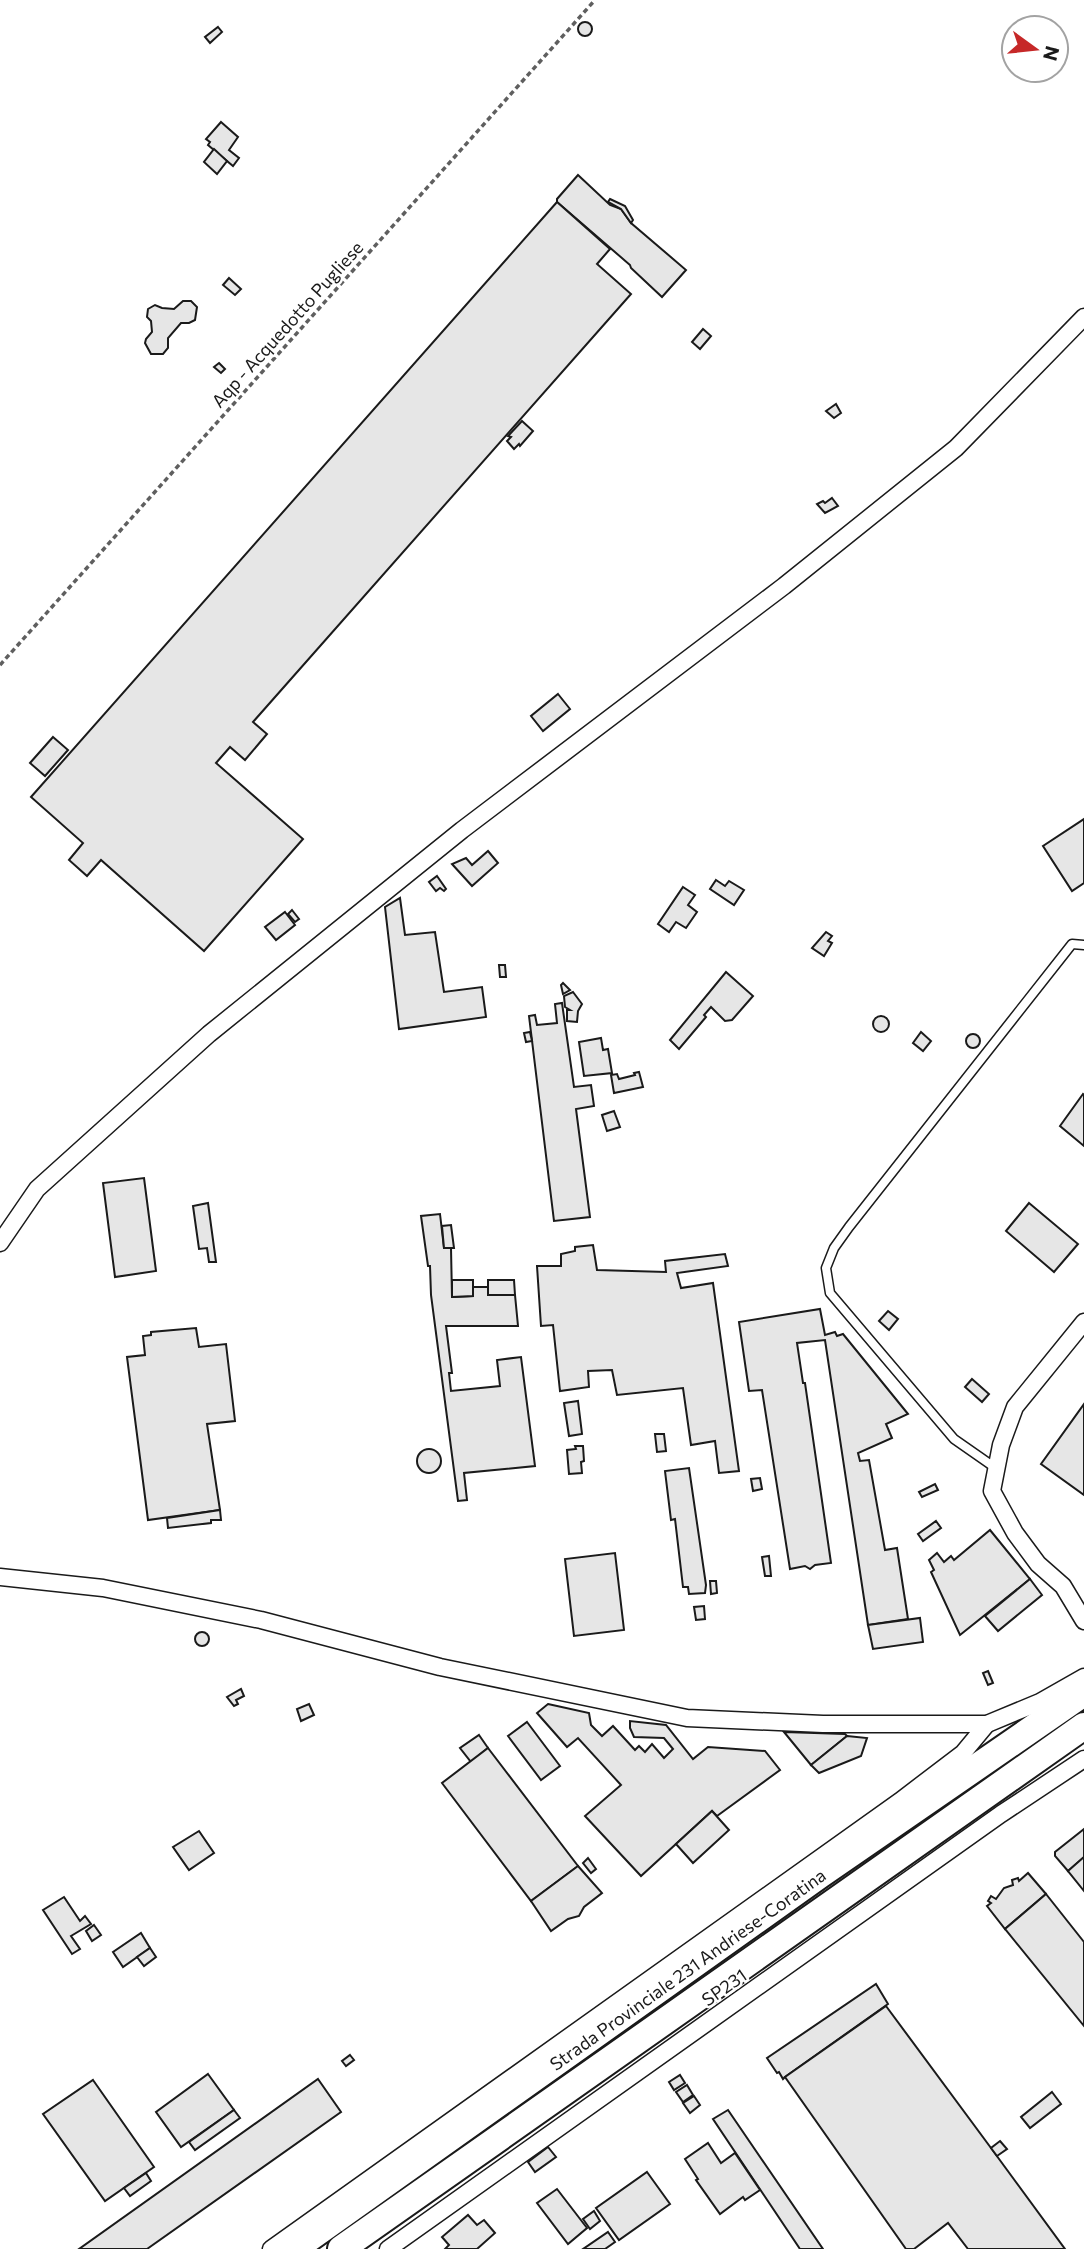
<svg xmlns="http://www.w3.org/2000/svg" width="1084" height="2249" font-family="Commissioner,sans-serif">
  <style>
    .building { fill: #e6e6e6; stroke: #1a1a1a; stroke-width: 2 }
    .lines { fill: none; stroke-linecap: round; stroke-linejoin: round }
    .service-casing { stroke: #1a1a1a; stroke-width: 11 }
    .minor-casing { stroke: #1a1a1a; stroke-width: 19 }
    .trunk-casing { stroke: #1a1a1a; stroke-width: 30 }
    .path { stroke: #5f5f5f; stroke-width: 3.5; stroke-dasharray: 5 3.5; stroke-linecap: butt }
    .service { stroke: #fff; stroke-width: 8 }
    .minor { stroke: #fff; stroke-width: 16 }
    .trunk { stroke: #fff; stroke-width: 26 }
    .labels { text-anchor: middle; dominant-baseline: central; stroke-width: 5; stroke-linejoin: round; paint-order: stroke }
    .street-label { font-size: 18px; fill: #1a1a1a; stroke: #fff }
  </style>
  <rect width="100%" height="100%" fill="#fff"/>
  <g class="building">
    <circle cx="585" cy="29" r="7"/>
    <path d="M218,27L222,32L210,43L205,37Z"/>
    <path d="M221,122L238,137L229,150L239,158L233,166L208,145L210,142L206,139Z"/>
    <path d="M214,149L227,161L217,174L204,162Z"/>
    <path d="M578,175L610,205L621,209L631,223L686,270L662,297L631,268L630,265L557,202V199Z"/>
    <path d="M610,199L625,206L633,220L631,223L621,209L608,202Z"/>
    <path d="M557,202L610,249L597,264L631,294L253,722L267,734L245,760L230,747L216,763L303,839L204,951L101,860L87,876L69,860L83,843L31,797Z"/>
    <path d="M229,278L241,289L235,295L223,285Z"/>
    <path d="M183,301H191L197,307L195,320L189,323H181L168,338V348L163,354H151L145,343L146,339L152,332L151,321L147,317L148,309L155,305L162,308L174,309Z"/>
    <path d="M703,329L711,336L700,349L692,342Z"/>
    <path d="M219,363L225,369L221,373L214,367Z"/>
    <path d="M836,404L841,413L834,418L826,411Z"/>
    <path d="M522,421L533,431L520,446L519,444L514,449L507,441L511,437L508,436Z"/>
    <path d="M832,498L838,506L825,513L817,504L823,501L825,503Z"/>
    <path d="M558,694L570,709L543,731L531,716Z"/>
    <path d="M53,737L68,750L45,776L30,763Z"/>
    <path d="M1084,819V883L1072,891L1043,846Z"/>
    <path d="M488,851L498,863L472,886L452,864L466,858L472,865Z"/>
    <path d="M437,876L446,889L444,891L440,888L436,891L429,882Z"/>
    <path d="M716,880L725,886L729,881L744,890L734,905L710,889Z"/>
    <path d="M683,887L695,895L688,905L697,912L686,928L676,922L669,932L658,924Z"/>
    <path d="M400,898L405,935L435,932L444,992L482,987L486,1017L399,1029L385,907Z"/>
    <path d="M292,910L299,919L295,922L288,914Z"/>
    <path d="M285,912L295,925L276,940L265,927Z"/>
    <path d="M826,932L832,936L828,941L832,943L824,956L812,948Z"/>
    <path d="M499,965H505L506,977H500Z"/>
    <path d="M726,972L753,996L732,1020L725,1021L711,1007L704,1015L706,1017L679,1049L670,1040Z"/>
    <path d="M563,983L570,990L563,994L561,985Z"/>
    <path d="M573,992L582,1004L578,1011L577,1022L567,1021V1010H570L565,1007L564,996Z"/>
    <path d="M562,1003L574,1087L591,1085L594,1106L576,1109L590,1217L554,1221L529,1016L535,1015L537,1025L557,1023L555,1004Z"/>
    <circle cx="881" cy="1024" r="8"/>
    <path d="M530,1032L532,1041L526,1042L524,1033Z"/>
    <path d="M921,1032L931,1041L923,1051L913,1043Z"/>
    <circle cx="973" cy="1041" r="7"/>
    <path d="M601,1038L603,1050L608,1049L612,1073L584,1076L579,1042Z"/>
    <path d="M639,1072L643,1087L614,1093L611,1075L617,1074L619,1079L635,1075L634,1073Z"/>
    <path d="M1083,1094L1084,1095V1146L1060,1126Z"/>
    <path d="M614,1111L620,1127L607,1131L602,1115Z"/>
    <path d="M144,1178L156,1271L115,1277L103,1183Z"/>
    <path d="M208,1203L216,1262H209L207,1248L199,1249L193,1206Z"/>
    <path d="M1029,1203L1078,1244L1054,1272L1006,1231Z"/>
    <path d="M440,1214L444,1248H451L452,1297L473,1296V1287H488V1295H515L518,1326H446L452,1373H449L451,1391L500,1386L497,1360L521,1357L535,1466L464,1473L467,1500L458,1501L431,1295L430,1266H428L421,1216Z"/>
    <path d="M451,1225L454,1248H444L442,1226Z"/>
    <path d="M593,1245L597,1270L666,1272L665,1261L725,1254L728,1266L677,1273L681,1288L713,1283L739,1471L719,1473L715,1441L691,1445L683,1388L617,1395L612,1370L588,1371L589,1387L560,1391L553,1325L541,1326L537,1266H561V1254L575,1251V1247Z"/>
    <path d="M452,1280H473V1296L452,1297Z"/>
    <path d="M488,1280H514L515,1295H488Z"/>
    <path d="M820,1309L825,1335L835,1332L837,1336L843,1334L908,1414L886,1424L892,1438L858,1453L860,1461L869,1460L885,1550L897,1548L908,1619L868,1625L825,1340L797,1343L803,1383H805L831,1563L815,1565L810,1569L805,1566L790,1569L762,1390L749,1391L739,1322Z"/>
    <path d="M888,1311L898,1319L889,1330L879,1321Z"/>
    <path d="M196,1328L199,1347L226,1344L235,1421L207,1424L220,1510L148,1520L127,1357L145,1355L143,1336L151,1335V1332Z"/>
    <path d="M972,1379L989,1394L982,1402L965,1387Z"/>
    <path d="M578,1401L582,1434L569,1436L564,1403Z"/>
    <path d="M1084,1404V1495L1041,1464Z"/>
    <path d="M655,1434H664L666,1451L657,1452Z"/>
    <path d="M575,1446H583L584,1461L581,1462L582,1473L569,1474L567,1450L576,1449Z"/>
    <circle cx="429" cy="1461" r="12"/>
    <path d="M689,1468L706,1585L705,1593L689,1594L688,1587H683L675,1519L671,1520L665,1471Z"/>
    <path d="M760,1478L762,1489L753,1491L751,1479Z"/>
    <path d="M935,1484L938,1490L922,1497L919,1492Z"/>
    <path d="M220,1510L221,1520H211V1523L168,1528L167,1518Z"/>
    <path d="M936,1521L941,1528L923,1541L918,1534Z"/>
    <path d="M990,1530L1030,1579L960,1635L931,1572L934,1570L929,1560L937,1553L944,1562L951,1556L954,1560Z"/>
    <path d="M615,1553L624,1630L574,1636L565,1559Z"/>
    <path d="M769,1556L771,1576H765L762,1557Z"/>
    <path d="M1030,1579L1042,1595L998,1631L985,1616Z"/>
    <path d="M710,1581H716L717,1593L711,1594Z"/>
    <path d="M704,1606L705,1619L696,1620L694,1607Z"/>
    <path d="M920,1618L923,1642L873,1649L868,1625Z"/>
    <circle cx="202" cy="1639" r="7"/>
    <path d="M988,1671L993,1683L988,1685L983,1673Z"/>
    <path d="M241,1689L244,1696L236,1700L238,1704L234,1706L227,1697Z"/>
    <path d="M309,1704L314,1715L301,1721L297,1709Z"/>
    <path d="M548,1704L589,1713L591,1725L602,1736L613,1726L635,1750L639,1746L645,1752L652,1744L664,1758L673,1749L664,1738L634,1737L630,1728V1721L666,1725L693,1759L708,1747L765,1751L780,1770L717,1816L712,1811L641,1876L585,1816L621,1785L578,1738L567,1747L537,1713Z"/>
    <path d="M527,1722L560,1766L541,1780L508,1736Z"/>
    <path d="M784,1732L845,1734L847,1736L811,1765Z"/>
    <path d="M479,1735L488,1748L471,1762L460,1748Z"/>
    <path d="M847,1736L867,1738L861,1756L819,1773L811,1765Z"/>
    <path d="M488,1748L578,1866L531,1901L442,1783Z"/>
    <path d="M712,1811L729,1830L693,1863L676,1844Z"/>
    <path d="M1084,1829V1857L1068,1871L1055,1856V1852Z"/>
    <path d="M199,1831L214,1853L189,1870L173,1847Z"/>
    <path d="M1084,1857V1891L1068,1871Z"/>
    <path d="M588,1858L596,1869L591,1873L583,1863Z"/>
    <path d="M578,1866L602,1893L584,1907L579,1916L568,1919L551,1931L531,1901Z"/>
    <path d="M1028,1873L1046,1894L1005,1929L987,1906L991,1903L988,1901L991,1896L996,1899L1004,1888L1013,1885L1012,1880L1018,1878L1019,1881Z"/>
    <path d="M1046,1894L1084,1942V2026L1005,1929Z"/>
    <path d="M64,1897L80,1921L85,1916L91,1924L71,1936L80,1949L72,1954L43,1910Z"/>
    <path d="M94,1925L101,1935L92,1941L86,1931Z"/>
    <path d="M141,1933L150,1948L123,1967L113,1952Z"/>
    <path d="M150,1948L156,1957L144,1966L137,1957Z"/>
    <path d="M876,1984L888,2004L785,2077L783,2079L779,2072L777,2073L767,2058Z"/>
    <path d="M886,2006L991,2148L1065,2249H968L948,2223L914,2249H906L785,2077Z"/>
    <path d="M350,2055L354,2060L346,2066L342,2061Z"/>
    <path d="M208,2074L234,2110L181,2147L156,2112Z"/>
    <path d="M680,2075L685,2083L674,2090L669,2082Z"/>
    <path d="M318,2079L341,2112L147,2249H79Z"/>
    <path d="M93,2080L154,2167L105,2201L43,2114Z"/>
    <path d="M687,2085L693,2095L683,2102L676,2092Z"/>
    <path d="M1052,2092L1061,2104L1030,2128L1021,2117Z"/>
    <path d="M694,2096L700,2105L690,2113L683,2103Z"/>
    <path d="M234,2110L240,2118L195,2150L189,2142Z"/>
    <path d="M728,2110L823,2249H800L713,2119Z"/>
    <path d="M1000,2141L1007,2149L997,2156L991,2148Z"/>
    <path d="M708,2143L721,2163L735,2153L760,2190L745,2200L743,2197L720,2214L696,2180L698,2179L685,2159Z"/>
    <path d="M548,2147L556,2157L535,2172L528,2162Z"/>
    <path d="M647,2172L670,2204L619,2240L596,2208Z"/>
    <path d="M146,2173L151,2181L130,2196L124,2188Z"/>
    <path d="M557,2189L587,2228L568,2244L537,2203Z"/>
    <path d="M594,2211L600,2221L590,2229L583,2219Z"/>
    <path d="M468,2215L477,2225L484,2220L495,2233L477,2249H445L449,2245L442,2237Z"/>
    <path d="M608,2232L615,2242L605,2249H583Z"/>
  </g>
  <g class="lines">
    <g class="service-casing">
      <path id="service" d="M997,1469L954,1439L830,1293L826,1268L834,1248L849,1227L1072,944L1084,945"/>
    </g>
    <g class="minor-casing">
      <g id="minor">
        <path d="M0,1243L37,1189L209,1034L462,830L784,586L956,448L1084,317"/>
        <path d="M1084,1322L1015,1407L1001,1445L992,1491L1015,1533L1038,1564L1063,1586L1084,1621"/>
        <path d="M0,1577L103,1588L261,1620L440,1667L687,1718L823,1724H987L1040,1702L1084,1677"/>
        <path d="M271,2249L900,1801L963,1753L987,1724"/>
        <path d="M388,2249L1001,1814L1084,1759"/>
      </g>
    </g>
    <g class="trunk-casing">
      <g id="trunk">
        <path id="s1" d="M294,2249L820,1875L1084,1693"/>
        <path d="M341,2249L1084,1726"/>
      </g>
    </g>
    <path class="path" d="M0,665L595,0"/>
    <use href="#service" class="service"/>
    <use href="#minor" class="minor"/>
    <use href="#trunk" class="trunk"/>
  </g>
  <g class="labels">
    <g class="street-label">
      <text transform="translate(287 324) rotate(-48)">Aqp - Acquedotto Pugliese</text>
      <text stroke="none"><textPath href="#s1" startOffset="483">Strada Provinciale 231 Andriese-Coratina</textPath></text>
      <text transform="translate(724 1987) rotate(-35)">SP231</text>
    </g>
  </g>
  <g transform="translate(1035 49) rotate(105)"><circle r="33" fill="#ffffff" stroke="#a3a3a3" stroke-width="2"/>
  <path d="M0-5L12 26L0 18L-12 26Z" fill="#c62828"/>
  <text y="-10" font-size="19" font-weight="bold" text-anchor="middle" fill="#1a1a1a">N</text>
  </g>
</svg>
